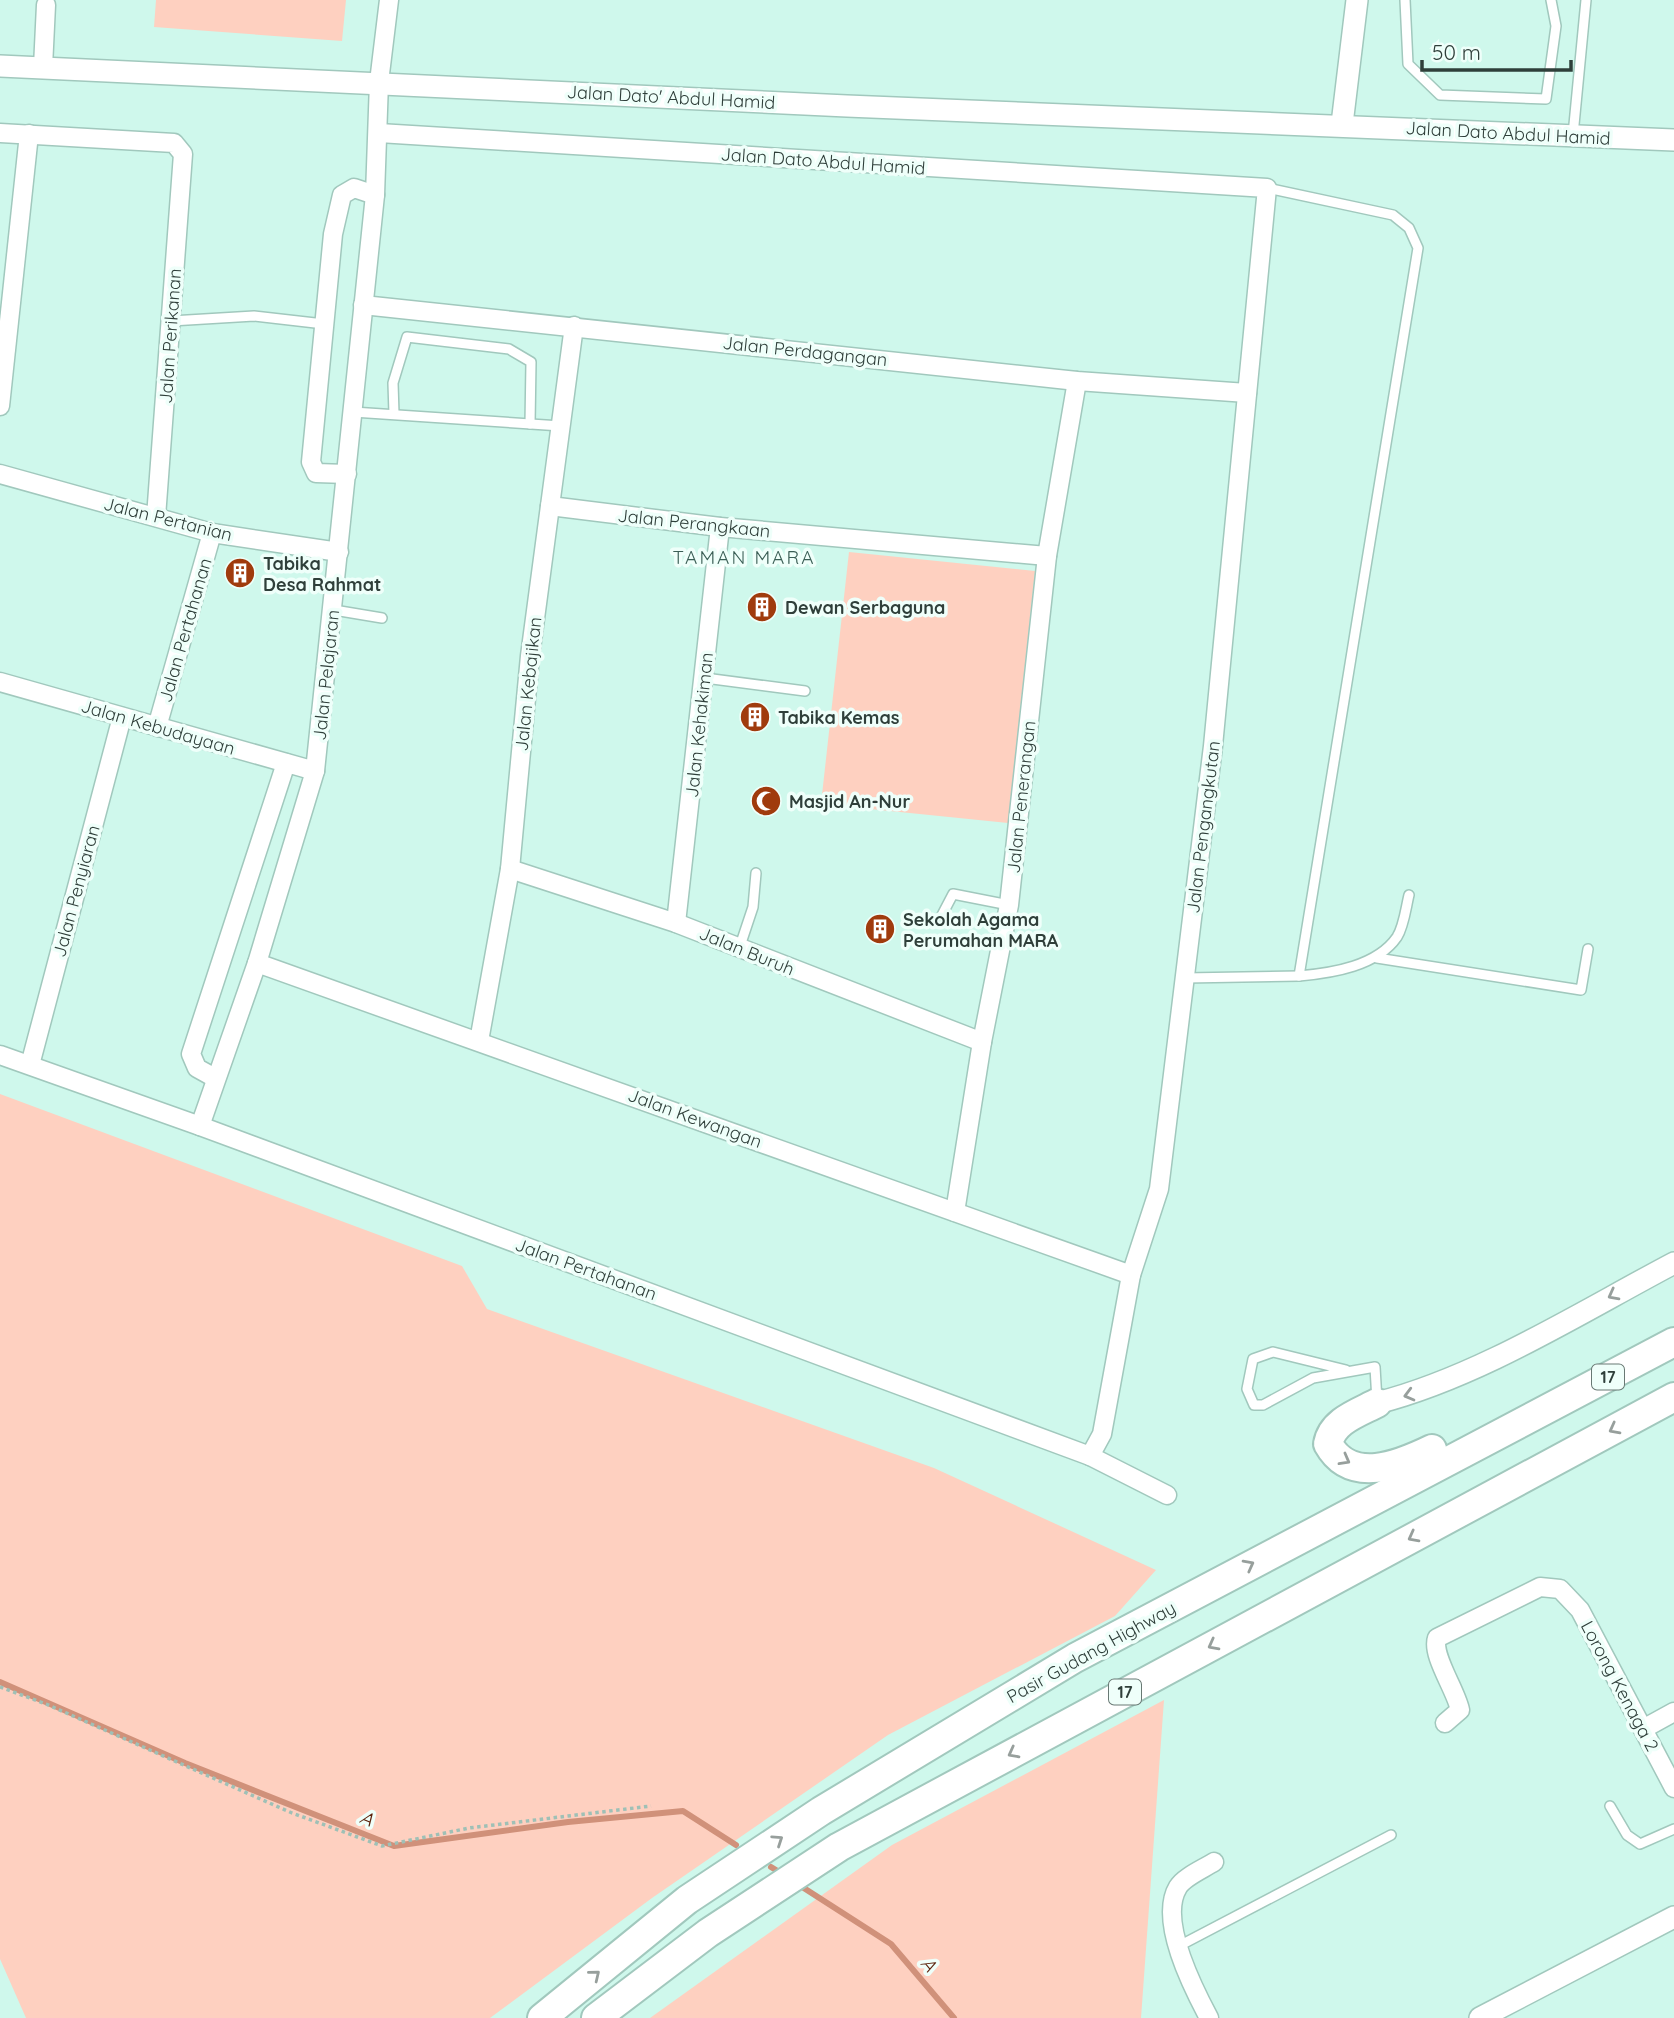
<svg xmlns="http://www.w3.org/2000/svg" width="1674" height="2018" font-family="Quicksand,sans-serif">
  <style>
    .green { fill: #fed0c0 }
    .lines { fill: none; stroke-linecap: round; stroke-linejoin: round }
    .stream { stroke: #d0917a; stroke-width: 6 }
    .service-casing { stroke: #a1c8bd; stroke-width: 12 }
    .minor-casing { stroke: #a1c8bd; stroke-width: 21 }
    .tertiary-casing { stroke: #a1c8bd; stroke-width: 24 }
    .trunk-casing { stroke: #a1c8bd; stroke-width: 32 }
    .path { stroke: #9fc0b6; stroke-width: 3.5; stroke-dasharray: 3.5 3.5; stroke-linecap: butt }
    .service { stroke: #fff; stroke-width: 9 }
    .minor { stroke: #fff; stroke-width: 18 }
    .tertiary { stroke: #fff; stroke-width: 21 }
    .trunk { stroke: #fff; stroke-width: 28 }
    .oneway { stroke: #979f9c }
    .labels { text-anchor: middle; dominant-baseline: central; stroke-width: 7; stroke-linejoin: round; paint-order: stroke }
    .shield { fill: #effffa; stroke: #697974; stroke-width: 2 }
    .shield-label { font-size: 16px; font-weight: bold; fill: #2f3f3a }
    .street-label { font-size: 18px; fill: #2f3f3a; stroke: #effffa }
    .poi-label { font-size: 18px; font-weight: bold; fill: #2f3f3a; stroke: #effffa; text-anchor: start }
    .neighbourhood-label { font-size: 19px; letter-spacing: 2px; fill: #3b5f56; stroke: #effffa }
    .water-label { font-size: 19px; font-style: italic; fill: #5c220b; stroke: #effffa }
  </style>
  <rect width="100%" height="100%" fill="#cff8ec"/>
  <g class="green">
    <path d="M156,0H346L342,41L154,27Z"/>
    <path d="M849,552L1035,571L1008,823L821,804Z"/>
    <path d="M0,1094L462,1266L487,1309L934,1468L1156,1570L1115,1616L888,1735L652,1898L490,2018H26L0,1959Z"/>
    <path d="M1164,1700L1141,2018H650L892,1845Z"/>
  </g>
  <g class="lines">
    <g class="stream">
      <path d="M0,1682L185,1763L394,1846L568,1822L683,1811L736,1845"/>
      <path d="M771,1867L784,1875"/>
      <path d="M796,1883L891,1944L954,2018"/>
    </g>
    <g class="service-casing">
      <g id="service">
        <path d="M1405,0L1408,64L1440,95L1546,99L1556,26L1551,0"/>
        <path d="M1573,135L1586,0"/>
        <path d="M1267,188L1393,215L1409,228L1418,248L1299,976C1333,973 1377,966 1397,937C1404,926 1406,907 1409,895"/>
        <path d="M171,321L254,316L324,324"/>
        <path d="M353,412L561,426"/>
        <path d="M394,414L393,383L407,337L509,349L531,362L530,424"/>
        <path d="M334,610L382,618"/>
        <path d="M705,678L805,691"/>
        <path d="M942,915L953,894L1009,905"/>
        <path d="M739,949L753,907L756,873"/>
        <path d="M1377,958L1581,990L1588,949"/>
        <path d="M1185,978L1299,976"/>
        <path d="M1346,1370L1273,1352L1253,1359L1247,1389L1254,1405H1263L1313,1378L1375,1367L1377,1401"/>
        <path d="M1610,1806L1627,1835L1640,1844L1674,1829"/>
        <path d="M1177,1947L1391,1835"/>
      </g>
    </g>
    <g class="minor-casing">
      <g id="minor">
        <path d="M43,67L46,5"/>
        <path d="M0,133L174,143L183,154L156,517"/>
        <path d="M379,133L1267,188L1213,746L1159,1189L1131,1275L1102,1434L1090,1456"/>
        <path d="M363,305L1077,381L1247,393"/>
        <path d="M0,406L29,134"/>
        <path d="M0,474L212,533L339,552"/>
        <path d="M347,474L316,473L311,462L333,234L342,195L354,188L375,195"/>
        <path d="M550,506L720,527L1047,556"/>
        <path d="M0,682L315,771"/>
        <path d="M157,727L212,533"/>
        <path d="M510,869L676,923L982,1042"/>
        <path d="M676,923L720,527"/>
        <path d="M257,963L1131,1275"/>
        <path d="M479,1041L510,869L530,656L574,326"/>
        <path d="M0,1055L200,1126L1090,1456L1167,1495"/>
        <path d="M30,1065L122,717"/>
        <path d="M215,1078L197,1068L191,1054L286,763"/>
        <path d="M200,1126L257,963L315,771L375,195L379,82L389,0"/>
        <path d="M955,1212L982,1042L1009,905L1047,556L1077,381"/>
        <path d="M1445,1723L1460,1710C1456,1690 1431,1655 1437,1638L1540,1587L1560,1589L1580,1610L1674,1788"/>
        <path d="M1643,1729L1674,1712"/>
        <path d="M1209,2018C1193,1988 1158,1920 1178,1887C1184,1877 1203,1869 1214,1862"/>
      </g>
    </g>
    <g class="tertiary-casing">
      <g id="tertiary">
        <path d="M0,66L847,106L1674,140"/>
        <path d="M1342,124L1357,0"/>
        <path d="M1377,1403C1479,1377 1581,1312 1674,1263"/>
        <path d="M1480,2018L1674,1917"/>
      </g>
    </g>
    <g class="trunk-casing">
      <g id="trunk">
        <path d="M1377,1403C1358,1413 1332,1421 1328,1444C1351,1485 1399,1465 1432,1449"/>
        <path d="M542,2018L687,1900L821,1811L1075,1658L1674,1342"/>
        <path d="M596,2018L708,1933L839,1847L1674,1397"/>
      </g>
    </g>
    <path class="path" d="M0,1687L46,1704L292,1813L382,1846L469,1828L651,1806"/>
    <use href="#service" class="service"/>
    <use href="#minor" class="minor"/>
    <use href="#tertiary" class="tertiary"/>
    <use href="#trunk" class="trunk"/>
  </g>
  <defs><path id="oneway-chevron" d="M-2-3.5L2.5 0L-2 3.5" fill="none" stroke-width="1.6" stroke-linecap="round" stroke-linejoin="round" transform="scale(1.75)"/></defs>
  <g class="oneway">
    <use href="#oneway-chevron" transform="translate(1613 1295) rotate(152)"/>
    <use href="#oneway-chevron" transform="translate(1409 1395) rotate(165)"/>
    <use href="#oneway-chevron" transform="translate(1614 1429) rotate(152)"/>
    <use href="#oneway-chevron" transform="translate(1345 1460) rotate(29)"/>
    <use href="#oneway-chevron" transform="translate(1413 1537) rotate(152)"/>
    <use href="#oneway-chevron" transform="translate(1249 1565) rotate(-28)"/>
    <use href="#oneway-chevron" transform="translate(1213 1645) rotate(152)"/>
    <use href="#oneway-chevron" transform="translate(1013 1753) rotate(152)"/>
    <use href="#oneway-chevron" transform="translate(778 1840) rotate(-34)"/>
    <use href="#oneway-chevron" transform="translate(595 1975) rotate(-39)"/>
  </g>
  <defs>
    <g id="building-disc" transform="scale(1.575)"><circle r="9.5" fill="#a03b0d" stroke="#effffa"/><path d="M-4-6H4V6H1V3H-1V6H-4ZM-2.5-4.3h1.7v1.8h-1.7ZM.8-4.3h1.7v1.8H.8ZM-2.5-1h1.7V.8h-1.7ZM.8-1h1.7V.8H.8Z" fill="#fff"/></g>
    <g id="mosque-disc" transform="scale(1.575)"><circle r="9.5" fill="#a03b0d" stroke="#effffa"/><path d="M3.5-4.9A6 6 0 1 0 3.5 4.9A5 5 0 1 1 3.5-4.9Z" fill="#fff"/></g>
  </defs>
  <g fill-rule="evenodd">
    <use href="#building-disc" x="240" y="573"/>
    <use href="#building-disc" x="762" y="607"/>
    <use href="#building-disc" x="755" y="717"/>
    <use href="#mosque-disc" x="766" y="801"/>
    <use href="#building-disc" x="880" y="929"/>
  </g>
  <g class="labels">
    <g class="shield">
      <rect x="1592" y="1364.5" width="32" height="25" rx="5"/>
      <rect x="1109" y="1679.5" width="32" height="25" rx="5"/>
    </g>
    <g class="shield-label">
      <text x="1608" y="1377">17</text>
      <text x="1125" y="1692">17</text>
    </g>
    <g class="street-label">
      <text transform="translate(671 97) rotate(3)">Jalan Dato' Abdul Hamid</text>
      <text transform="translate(1508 133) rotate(3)">Jalan Dato Abdul Hamid</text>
      <text transform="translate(823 161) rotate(4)">Jalan Dato Abdul Hamid</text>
      <text transform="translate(170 336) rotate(-86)">Jalan Perikanan</text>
      <text transform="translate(805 351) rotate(6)">Jalan Perdagangan</text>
      <text transform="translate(168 519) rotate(14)">Jalan Pertanian</text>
      <text transform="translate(694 523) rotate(6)">Jalan Perangkaan</text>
      <text transform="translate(185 630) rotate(-74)">Jalan Pertahanan</text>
      <text transform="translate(326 675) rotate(-84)">Jalan Pelajaran</text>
      <text transform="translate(528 684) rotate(-84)">Jalan Kebajikan</text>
      <text transform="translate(699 725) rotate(-84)">Jalan Kehakiman</text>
      <text transform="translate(158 727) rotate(16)">Jalan Kebudayaan</text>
      <text transform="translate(1021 797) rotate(-84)">Jalan Penerangan</text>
      <text transform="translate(1203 827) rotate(-83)">Jalan Pengangkutan</text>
      <text transform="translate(76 891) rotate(-75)">Jalan Penyiaran</text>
      <text transform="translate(747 951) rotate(22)">Jalan Buruh</text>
      <text transform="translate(695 1118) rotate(20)">Jalan Kewangan</text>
      <text transform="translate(586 1269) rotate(20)">Jalan Pertahanan</text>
      <text transform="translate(1091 1652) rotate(-29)">Pasir Gudang Highway</text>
      <text transform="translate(1620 1686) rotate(62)">Lorong Kenaga 2</text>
    </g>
    <g class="poi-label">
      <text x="263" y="563">Tabika<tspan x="263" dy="21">Desa Rahmat</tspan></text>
      <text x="785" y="607">Dewan Serbaguna</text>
      <text x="778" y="717">Tabika Kemas</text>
      <text x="789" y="801">Masjid An-Nur</text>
      <text x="903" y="919">Sekolah Agama<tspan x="903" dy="21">Perumahan MARA</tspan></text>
    </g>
    <g class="neighbourhood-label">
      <text x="744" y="557">TAMAN MARA</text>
    </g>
    <g class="water-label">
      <text transform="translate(367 1818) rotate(23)">A</text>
      <text transform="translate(929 1964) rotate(50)">A</text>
    </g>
  </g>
  <path d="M1422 60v10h149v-10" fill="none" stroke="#2f3f3a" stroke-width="3.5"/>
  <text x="1432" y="60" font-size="21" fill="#2f3f3a" stroke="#effffa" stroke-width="5" paint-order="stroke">50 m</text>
</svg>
